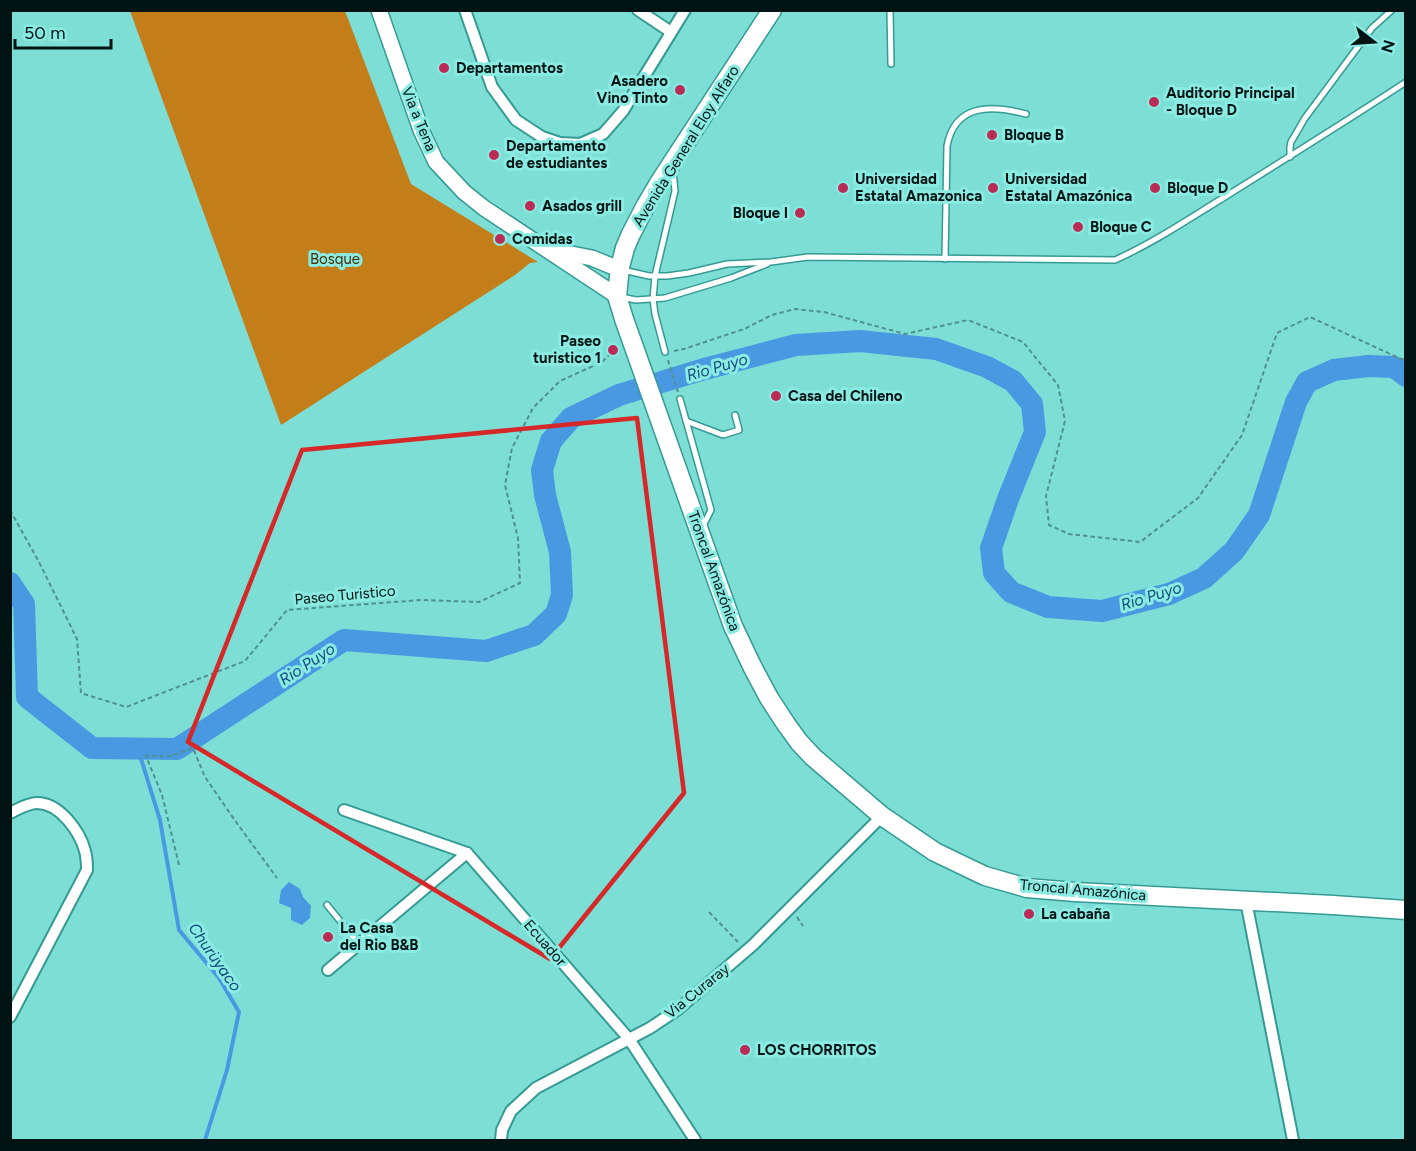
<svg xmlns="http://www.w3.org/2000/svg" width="1416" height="1151" font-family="Figtree,sans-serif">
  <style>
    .forest { fill: #c37e1a }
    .water { fill: #4999e2 }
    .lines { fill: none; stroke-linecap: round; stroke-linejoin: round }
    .stream { stroke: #4999e2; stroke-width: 4 }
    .river { stroke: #4999e2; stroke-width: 22 }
    .service-casing { stroke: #349b94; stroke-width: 8 }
    .minor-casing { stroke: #349b94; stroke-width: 14 }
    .secondary-casing { stroke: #349b94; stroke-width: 18 }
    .trunk-casing { stroke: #349b94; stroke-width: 21 }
    .path { stroke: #4f928d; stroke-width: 2; stroke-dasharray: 4.5 3; stroke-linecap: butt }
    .service { stroke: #fff; stroke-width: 5 }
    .minor { stroke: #fff; stroke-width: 10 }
    .secondary { stroke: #fff; stroke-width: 15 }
    .trunk { stroke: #fff; stroke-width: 18 }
    .marked { fill: none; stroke: #d62828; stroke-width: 4.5; stroke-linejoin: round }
    .poi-dot { fill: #ba2b55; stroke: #8aebe3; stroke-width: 2 }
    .labels { text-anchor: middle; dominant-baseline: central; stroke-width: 6; stroke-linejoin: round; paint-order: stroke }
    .poi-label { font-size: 15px; font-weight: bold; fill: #011413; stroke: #8aebe3; text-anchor: start }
    .street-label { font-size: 15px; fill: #011413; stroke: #8aebe3 }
    .park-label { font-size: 15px; fill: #492c05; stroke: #8aebe3 }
    .water-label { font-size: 16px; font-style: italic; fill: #124b7b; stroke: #8aebe3 }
  </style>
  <rect width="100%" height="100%" fill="#7dded6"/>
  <path class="forest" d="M130,11H345L411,184L538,262L530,263L515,275L281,425Z"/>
  <path class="water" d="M289,882L300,889L303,897L311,906L310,918L302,925L291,920V908L279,903L281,890Z"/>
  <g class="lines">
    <path class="stream" d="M138,749L160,820L179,930L219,978L239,1012L227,1070L205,1140"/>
    <path class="river" d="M10,583L24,604L27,697L92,748L177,749L344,640L486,651L534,635L556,614L562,595L560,552L545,495L542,470L551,441L571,418L619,395L701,370L796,345L860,341L936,349L987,367L1013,381L1032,404L1035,432L1008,499L991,548L994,573L1011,592L1048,607L1102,611L1169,594L1204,578L1234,551L1259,515L1296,402L1307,382L1334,370L1368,366L1394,367L1406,376"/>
    <g class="service-casing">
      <g id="service">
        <path d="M890,10L891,64"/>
        <path d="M1290,157V147L1291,142L1305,118L1372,28L1392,10"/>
        <path d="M945,259L947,146C955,103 992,105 1026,114"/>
        <path d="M623,270L649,276H667L689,273L727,264L771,262L808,257L1115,260C1153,243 1187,220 1223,198C1284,160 1345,122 1406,82"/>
        <path d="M621,297L636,300L665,298L731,278L767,264"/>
        <path d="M665,352L655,314L653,299L655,276L675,191L673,172"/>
        <path d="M680,399L711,510L703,526"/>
        <path d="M686,421L723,435L739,430L735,415"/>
        <path d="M327,905L359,944"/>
      </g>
    </g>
    <g class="minor-casing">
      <g id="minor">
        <path d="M465,10L492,87L516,120L542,137L560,143L580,144L603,134L623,111L685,10"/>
        <path d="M638,10L671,32"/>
        <path d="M344,810L467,853L629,1039L695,1140"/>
        <path d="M10,813C18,809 28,803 37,803C60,803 80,832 85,851C87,858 87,864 87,870L10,1017"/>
        <path d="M1246,901L1293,1140"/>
        <path d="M328,970L467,853"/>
        <path d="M501,1140L502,1130L511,1111L536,1088L650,1028L677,1010L753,945L882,816"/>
      </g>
    </g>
    <g class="secondary-casing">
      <g id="secondary">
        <path d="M379,10L421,130L436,162L464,192L484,208L617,296"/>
        <path d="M556,251L592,258L621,270"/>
      </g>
    </g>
    <g class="trunk-casing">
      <path id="trunk" d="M772,10L659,183L646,205L631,234L625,248L620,267L617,296L624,319L733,626L752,666L769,698L786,724L799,742L813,757L882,816L935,852L985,876L1027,888L1075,892L1333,905L1406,910"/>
    </g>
    <g class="path">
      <path d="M674,351L684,349L744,329L772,315L795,309L824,312L905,334L968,320L1023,342L1058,385L1065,421L1046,496L1049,525L1069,534L1140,542L1198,498L1242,435L1277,333L1310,317L1401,359H1406"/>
      <path d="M668,360L678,392"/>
      <path d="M10,510L39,562L77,639L81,693L126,707L245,661L287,610L421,600L479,602L520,583L518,538L505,485L512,448L533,408L560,381L602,362L617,347"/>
      <path d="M179,865L162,795L146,756H171L193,748L205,777L236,822L277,878"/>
      <path d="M709,912L738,942"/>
      <path d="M797,917L803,926"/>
    </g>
    <use href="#service" class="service"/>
    <use href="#minor" class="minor"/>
    <use href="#secondary" class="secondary"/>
    <use href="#trunk" class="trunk"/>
  </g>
  <path class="marked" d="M637,418L684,793L550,959L188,742L302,450Z"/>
  <g class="poi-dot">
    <circle cx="444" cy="68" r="6"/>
    <circle cx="680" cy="90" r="6"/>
    <circle cx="1154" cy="102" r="6"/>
    <circle cx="992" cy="135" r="6"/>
    <circle cx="494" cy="155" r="6"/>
    <circle cx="843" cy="188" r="6"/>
    <circle cx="993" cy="188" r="6"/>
    <circle cx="1155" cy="188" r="6"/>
    <circle cx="530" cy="206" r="6"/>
    <circle cx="800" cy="213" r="6"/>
    <circle cx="1078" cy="227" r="6"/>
    <circle cx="500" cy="239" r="6"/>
    <circle cx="613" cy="350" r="6"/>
    <circle cx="776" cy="396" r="6"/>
    <circle cx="1029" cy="914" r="6"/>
    <circle cx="328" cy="937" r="6"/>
    <circle cx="745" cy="1050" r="6"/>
  </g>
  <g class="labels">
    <g class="poi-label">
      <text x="456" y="68">Departamentos</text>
      <text x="668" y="81" text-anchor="end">Asadero<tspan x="668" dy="17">Vino Tinto</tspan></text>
      <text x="1166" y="93">Auditorio Principal<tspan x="1166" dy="17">- Bloque D</tspan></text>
      <text x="1004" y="135">Bloque B</text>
      <text x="506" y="146">Departamento<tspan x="506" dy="17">de estudiantes</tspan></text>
      <text x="855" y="179">Universidad<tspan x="855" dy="17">Estatal Amazonica</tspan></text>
      <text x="1005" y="179">Universidad<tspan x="1005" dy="17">Estatal Amazónica</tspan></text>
      <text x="1167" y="188">Bloque D</text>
      <text x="542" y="206">Asados grill</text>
      <text x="788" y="213" text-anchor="end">Bloque I</text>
      <text x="1090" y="227">Bloque C</text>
      <text x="512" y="239">Comidas</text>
      <text x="601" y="341" text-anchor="end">Paseo<tspan x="601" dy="17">turistico 1</tspan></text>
      <text x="788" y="396">Casa del Chileno</text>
      <text x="1041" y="914">La cabaña</text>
      <text x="340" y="928">La Casa<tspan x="340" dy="17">del Rio B&amp;B</tspan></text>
      <text x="757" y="1050">LOS CHORRITOS</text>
    </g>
    <g class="street-label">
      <text transform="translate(419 119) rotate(68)">Via a Tena</text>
      <text transform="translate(686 146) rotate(-58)">Avenida General Eloy Alfaro</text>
      <text transform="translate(714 571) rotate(70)">Troncal Amazónica</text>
      <text transform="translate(345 595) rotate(-5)">Paseo Turistico</text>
      <text transform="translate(1083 890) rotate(5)">Troncal Amazónica</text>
      <text transform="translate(545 943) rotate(49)">Ecuador</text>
      <text transform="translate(697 991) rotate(-39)">Via Curaray</text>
    </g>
    <g class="park-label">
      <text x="335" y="259">Bosque</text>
    </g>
    <g class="water-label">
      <text transform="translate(717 367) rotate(-16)">Rio Puyo</text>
      <text transform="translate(1151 596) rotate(-17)">Rio Puyo</text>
      <text transform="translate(307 664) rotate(-33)">Rio Puyo</text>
      <text transform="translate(215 957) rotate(55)">Churüyaco</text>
    </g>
  </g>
  <rect width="1416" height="1151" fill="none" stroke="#011413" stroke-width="24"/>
  <g transform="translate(1374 42) rotate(107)" stroke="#8aebe3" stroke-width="4.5" paint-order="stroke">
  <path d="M0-4.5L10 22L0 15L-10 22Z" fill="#011413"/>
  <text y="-9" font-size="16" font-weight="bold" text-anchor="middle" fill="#011413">N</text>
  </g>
  <path d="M15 39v9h96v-9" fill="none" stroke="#011413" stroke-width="3"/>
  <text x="24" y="39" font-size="18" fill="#011413" stroke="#8aebe3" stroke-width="4.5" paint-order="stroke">50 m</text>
</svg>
